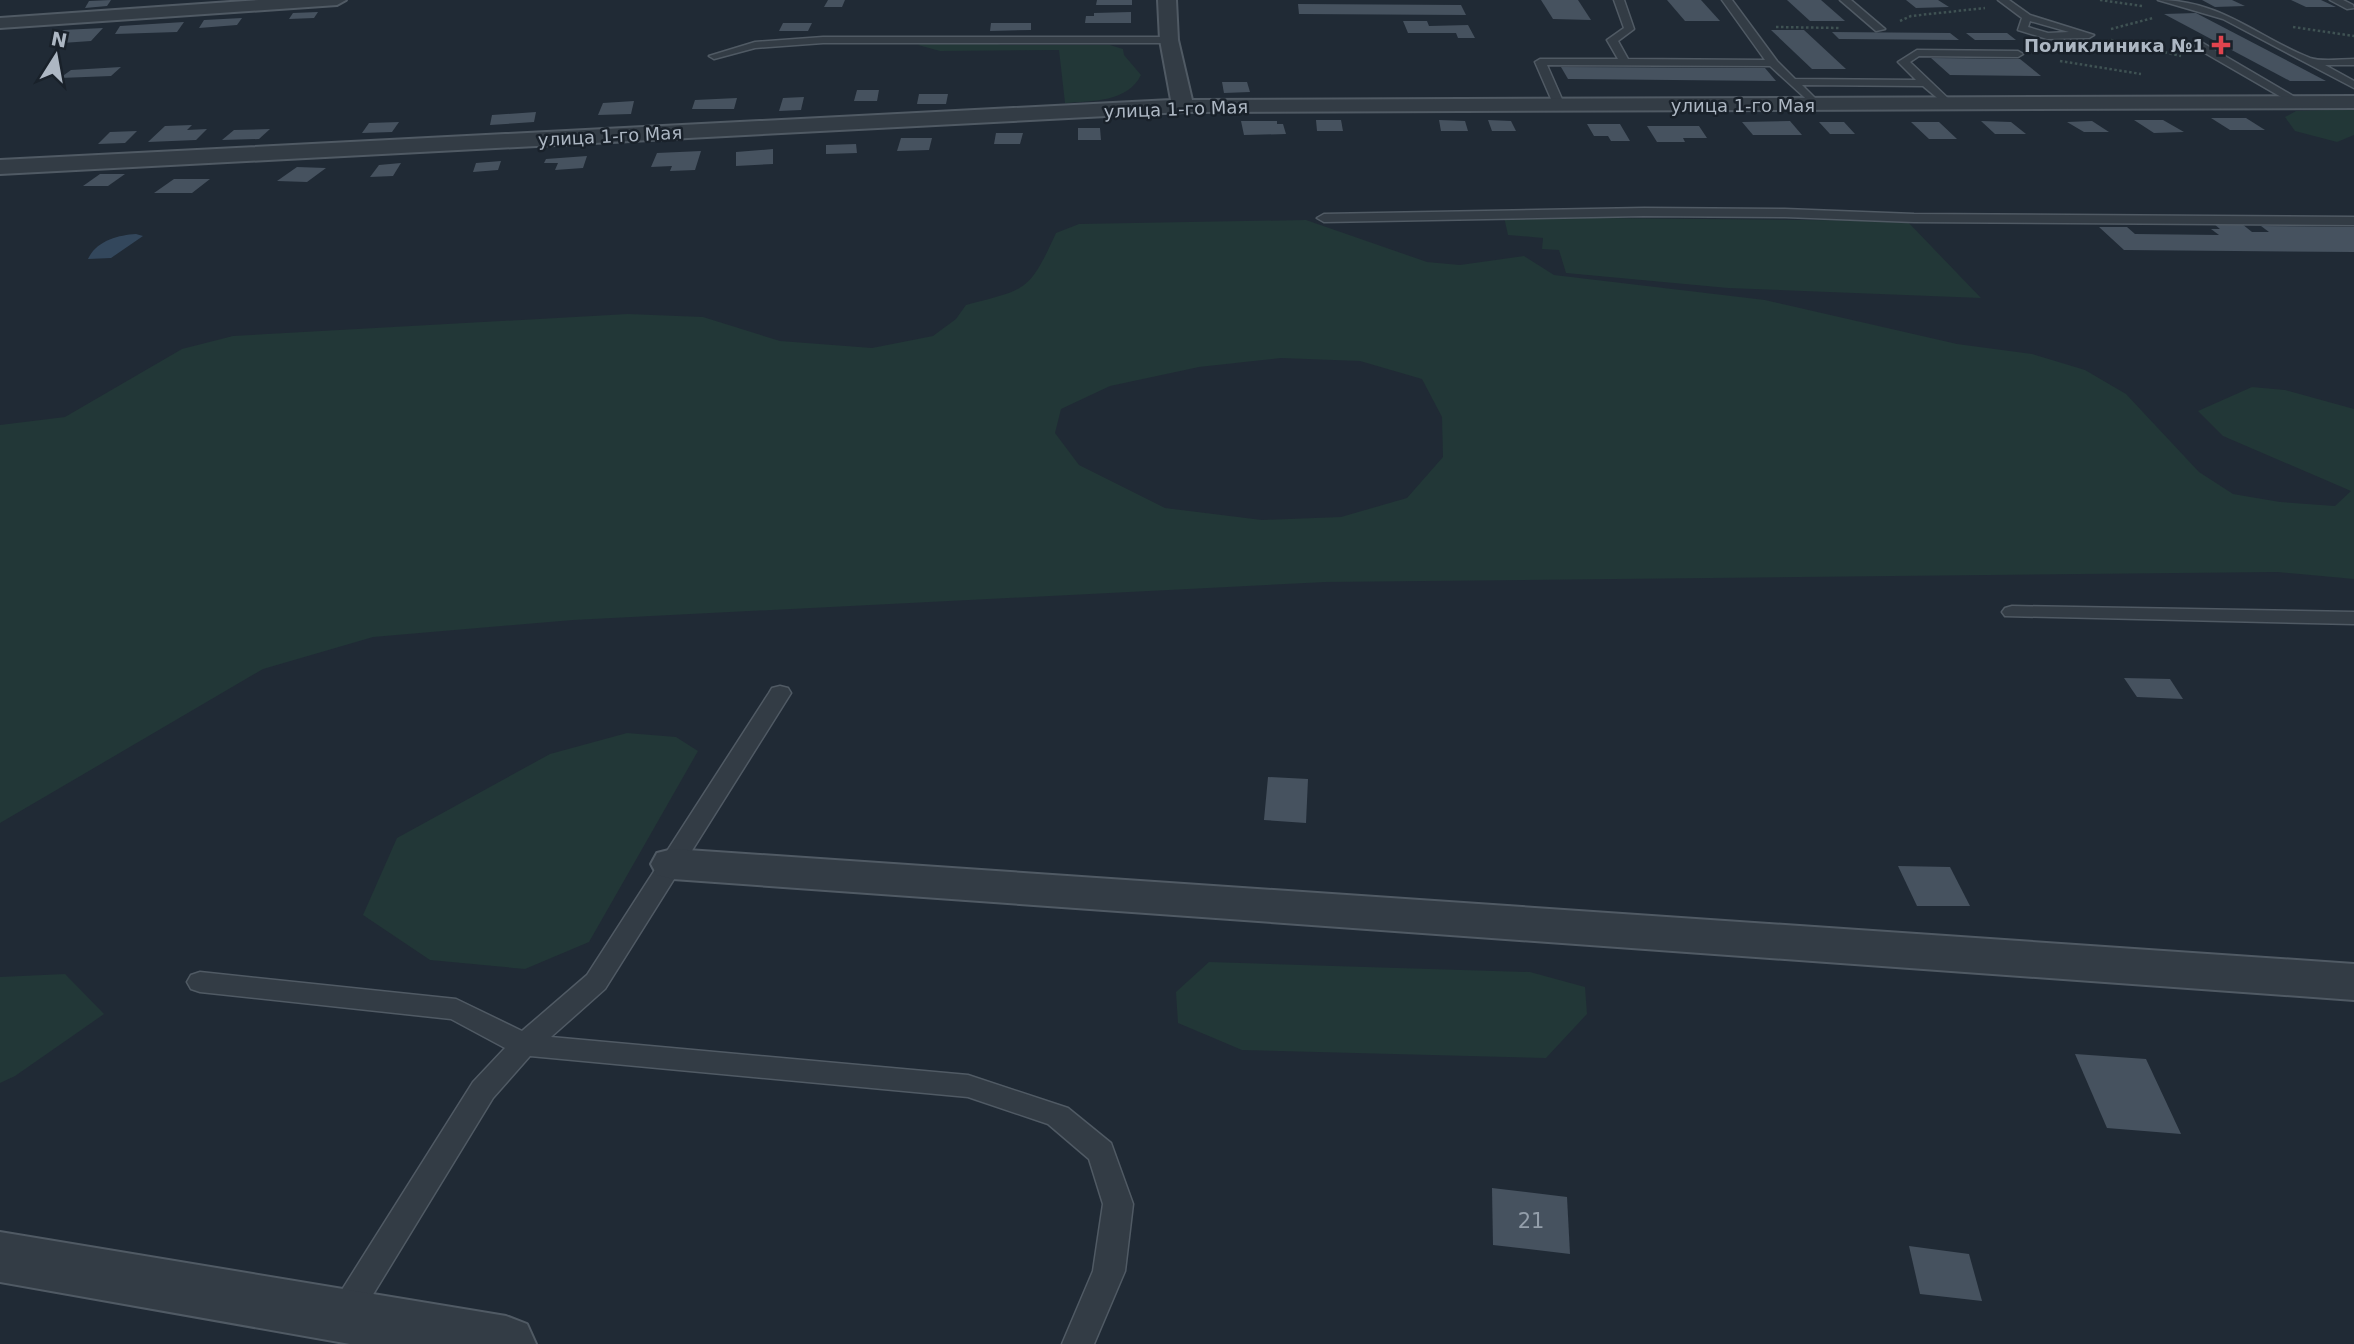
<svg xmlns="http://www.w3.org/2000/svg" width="2354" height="1344" font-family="'DejaVu Sans',sans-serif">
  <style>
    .green { fill: #223737; fill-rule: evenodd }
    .water { fill: #33475c }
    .building { fill: #46525f }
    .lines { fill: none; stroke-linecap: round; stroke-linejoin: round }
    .lane-casing { stroke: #505a64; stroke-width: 3 }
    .street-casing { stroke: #505a64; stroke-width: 4 }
    .path { stroke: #3f5253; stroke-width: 2.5; stroke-dasharray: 2.5 2.5; stroke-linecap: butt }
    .lane { fill: #333c45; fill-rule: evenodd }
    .street { fill: #333c45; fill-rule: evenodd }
    .health-dot { fill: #e0444e; stroke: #19212a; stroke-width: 2.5 }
    .labels { text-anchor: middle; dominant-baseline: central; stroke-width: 5; stroke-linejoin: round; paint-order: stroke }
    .far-poi-label { font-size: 18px; font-weight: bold; fill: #adb7c3; stroke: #19212a; text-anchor: end }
    .far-street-label { font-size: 18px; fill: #adb7c3; stroke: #19212a }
    .near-number-label { font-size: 21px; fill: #939eaa }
  </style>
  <rect width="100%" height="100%" fill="#202a35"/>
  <g class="green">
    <path d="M989,41L1001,45H1110L1123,49L1124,55L1141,75C1128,102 1092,101 1065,103L1059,50L940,51L918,45L925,42Z"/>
    <path d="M2354,109V135L2337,142L2295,131L2285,117L2296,111Z"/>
    <path d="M1504,217L1907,221L1981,298L1728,288L1566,273L1559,250L1542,249L1543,238L1508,235Z"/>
    <path d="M1306,220L1427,262L1460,265L1524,256L1554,275L1765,300L1957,344L2032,354L2085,370L2126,394L2199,472L2233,494L2280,502L2335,506L2351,491L2223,436L2198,411L2252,387L2285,390L2354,409V579L2277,572L1326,582L573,620L373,637L263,669L0,823V425L65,417L182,349L233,336L628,314L703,317L780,341L872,348L933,336L956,319L966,305C1027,289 1029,292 1056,233L1079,224ZM1281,358L1360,361L1422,379L1442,417L1443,457L1407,498L1341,517L1262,520L1165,508L1079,465L1055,433L1061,409L1110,386L1199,367Z"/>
    <path d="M627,733L676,737L698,751L589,942L525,969L430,960L363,915L397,838L550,754Z"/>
    <path d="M1209,962L1530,972L1585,987L1587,1014L1546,1058L1242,1050L1178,1023L1176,992Z"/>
    <path d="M65,974L104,1014L15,1076L0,1083V977Z"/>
  </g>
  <path class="water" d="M136,234L143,236L111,258L88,259C96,241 118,235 136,234Z"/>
  <g class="building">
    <path d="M111,0L107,6L85,8L89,1Z"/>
    <path d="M828,0H845L842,7H824Z"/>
    <path d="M1097,0H1132V5H1096Z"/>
    <path d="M1541,0H1578L1591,20L1553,19Z"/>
    <path d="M1667,0H1701L1720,21H1685Z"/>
    <path d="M1787,0H1821L1845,21H1810Z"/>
    <path d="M1906,0H1938L1949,7L1916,8Z"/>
    <path d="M2202,0H2232L2245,6L2215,7Z"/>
    <path d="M2291,0H2321L2336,7H2306Z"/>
    <path d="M1298,4L1461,5L1466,15L1299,14Z"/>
    <path d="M318,12L314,18L289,19L293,13Z"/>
    <path d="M1131,12V23H1085L1086,16H1094V13Z"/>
    <path d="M2196,13L2326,81H2290L2164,14Z"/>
    <path d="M242,18L237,25L199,28L204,20Z"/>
    <path d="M1403,21H1427L1429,26L1468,25L1475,38H1458L1456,33H1408Z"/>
    <path d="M184,22L177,32L115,34L120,26Z"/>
    <path d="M783,23H812L808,31H779Z"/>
    <path d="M991,23H1031V30L990,31Z"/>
    <path d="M103,28L91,41L62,43L67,37L55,38L63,30Z"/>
    <path d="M1771,30H1804L1846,69H1812Z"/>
    <path d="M1832,32L1950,33L1959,40L1839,39Z"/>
    <path d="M1966,33H2007L2016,40H1975Z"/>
    <path d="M1931,58L2020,59L2041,76L1950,75Z"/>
    <path d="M121,67L111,76L60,78L71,70Z"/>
    <path d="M1561,67L1765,68L1776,81L1568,79Z"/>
    <path d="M1222,82H1247L1250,92L1224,93Z"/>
    <path d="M857,90H879L877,101H854Z"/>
    <path d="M919,94H948L946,104H917Z"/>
    <path d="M804,97L801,110L779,111L783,98Z"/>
    <path d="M737,98L734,109H692L695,100Z"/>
    <path d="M634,101L631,114L598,115L603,103Z"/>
    <path d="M536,112L534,122L490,125L492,115Z"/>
    <path d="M2211,118H2246L2265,130H2230Z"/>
    <path d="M1316,120H1341L1343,131H1317Z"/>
    <path d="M1439,120L1465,121L1468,131H1441Z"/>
    <path d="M1488,120L1511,121L1516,131H1492Z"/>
    <path d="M2134,120H2163L2184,132L2154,133Z"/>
    <path d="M1241,121H1277V124H1283L1286,134L1244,135Z"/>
    <path d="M1790,121L1802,135H1753L1742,122Z"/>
    <path d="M1981,121L2011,122L2026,134H1995Z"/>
    <path d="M2092,121L2109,132H2084L2067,122Z"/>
    <path d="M399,122L392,132L362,133L369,123Z"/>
    <path d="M1819,122H1844L1855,134H1830Z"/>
    <path d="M1911,122H1939L1957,139H1929Z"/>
    <path d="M1587,124H1620L1630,141H1611L1608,136H1594Z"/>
    <path d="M192,125L187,130L207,129L196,140L148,142L165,126Z"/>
    <path d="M1647,126H1699L1707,138H1683L1685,142H1657Z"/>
    <path d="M1078,128H1100L1101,140H1078Z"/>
    <path d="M270,129L259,139L222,140L234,130Z"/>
    <path d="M137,131L125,143L98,144L110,132Z"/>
    <path d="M996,133H1023L1020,144H994Z"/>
    <path d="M901,138H932L929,150L897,151Z"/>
    <path d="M856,144L857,153L826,154V145Z"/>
    <path d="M773,149V164L736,166V152Z"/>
    <path d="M701,151L695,170L670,171L672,166L651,167L657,153Z"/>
    <path d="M587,156L583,168L555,170L558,163H544L546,159Z"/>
    <path d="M501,161L498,170L473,172L476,163Z"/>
    <path d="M401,163L393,176L370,177L379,165Z"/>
    <path d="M297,167L326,168L307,182L277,181Z"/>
    <path d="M100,174H125L108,186H83Z"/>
    <path d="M174,179H210L192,193H154Z"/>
    <path d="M2214,224H2242L2252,232H2269L2261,226L2354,227V252L2124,250L2099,227H2127L2135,234L2219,235L2211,229H2220Z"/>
    <path d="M2124,678L2170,679L2183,699L2137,697Z"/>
    <path d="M1268,777L1308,779L1306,823L1264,820Z"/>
    <path d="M1898,866L1950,867L1970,906H1917Z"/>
    <path d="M2075,1054L2146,1059L2181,1134L2107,1128Z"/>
    <path d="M1492,1188L1567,1197L1570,1254L1493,1245Z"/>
    <path d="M1909,1246L1969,1254L1982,1301L1920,1294Z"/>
  </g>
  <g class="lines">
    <g class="lane-casing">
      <g id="lane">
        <path d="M1614,0H1624L1634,29L1618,41L1628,59L1765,60L1722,0H1732L1777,61L1795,79L1916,80L1898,62L1917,50L2018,51L2023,54L2018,57L1919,56L1910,62L1952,102V106L1948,107L1923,86L1802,85L1821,104L1815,107L1770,66L1547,65L1565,106L1555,108L1535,62L1540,59H1618L1607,40L1624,28Z"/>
        <path d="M1840,0H1851L1885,29L1876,31Z"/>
        <path d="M1998,0H2009L2030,15L2094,35L2089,38L2047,39L2018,30L2022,18ZM2030,21L2069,32L2048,33L2028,27Z"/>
        <path d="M2158,0C2221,0 2257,37 2310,58C2322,62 2341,59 2354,59V65H2325L2354,81V88L2223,19Z"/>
        <path d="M2330,0H2343L2353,5L2354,8L2347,9Z"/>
        <path d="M823,37H1169L1174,40L1169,43H823L755,48L714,59L709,56L755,42Z"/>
        <path d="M2193,42H2201L2305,103L2295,105L2193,46Z"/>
        <path d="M1644,208L1785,209L1914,214L2354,217V225L1914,222L1785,217L1644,216L1324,222L1317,218L1324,214Z"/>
        <path d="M2012,606L2354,612V624L2005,616L2002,612L2005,608Z"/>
        <path d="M780,686L788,688L791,693L605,989L551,1037L968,1075L1068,1108L1111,1143L1133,1204L1125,1271L1094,1344H1062L1093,1271L1103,1204L1089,1159L1048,1124L968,1097L530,1056L493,1098L355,1324L344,1329L333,1324L328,1314L333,1304L473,1082L505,1048L451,1019L200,992L191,989L187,982L191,975L200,972L456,999L522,1031L587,975L769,693L772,688Z"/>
      </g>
    </g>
    <g class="street-casing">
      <g id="street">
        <path d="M259,0H346L337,5L0,28V18Z"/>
        <path d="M1158,0H1176L1178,40L1192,100L2354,96V108L1183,112L0,174V160L1171,100L1160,40Z"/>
        <path d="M673,849L2354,964V1000L673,879L657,875L651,864L657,853Z"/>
        <path d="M0,1232L506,1316L527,1324L536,1344H350L0,1282Z"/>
      </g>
    </g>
    <g class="path">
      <path d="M2100,0L2142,6"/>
      <path d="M1900,21L1911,16L1985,8"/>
      <path d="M1776,27L1840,28"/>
      <path d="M2293,27L2354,36"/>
      <path d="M2111,29L2153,18"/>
      <path d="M2111,40L2181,56"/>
      <path d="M2060,61L2141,74"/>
    </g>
    <use href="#lane" class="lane"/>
    <use href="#street" class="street"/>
  </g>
  <path class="health-dot" d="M2217.5 34.5h7v7h7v7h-7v7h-7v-7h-7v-7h7z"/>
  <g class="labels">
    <g class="far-poi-label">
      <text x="2205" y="45">Поликлиника №1</text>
    </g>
    <g class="far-street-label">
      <text x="1743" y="105">улица 1-го Мая</text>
      <text transform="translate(1176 109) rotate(-2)">улица 1-го Мая</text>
      <text transform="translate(610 136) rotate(-3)">улица 1-го Мая</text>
    </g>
    <g class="near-number-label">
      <text x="1531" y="1221">21</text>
    </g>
  </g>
  <g transform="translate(56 56) rotate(11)" stroke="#19212a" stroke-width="5" paint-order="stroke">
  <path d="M0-5L12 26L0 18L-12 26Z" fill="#adb7c3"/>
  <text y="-10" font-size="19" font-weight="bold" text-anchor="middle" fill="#adb7c3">N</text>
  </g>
</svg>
